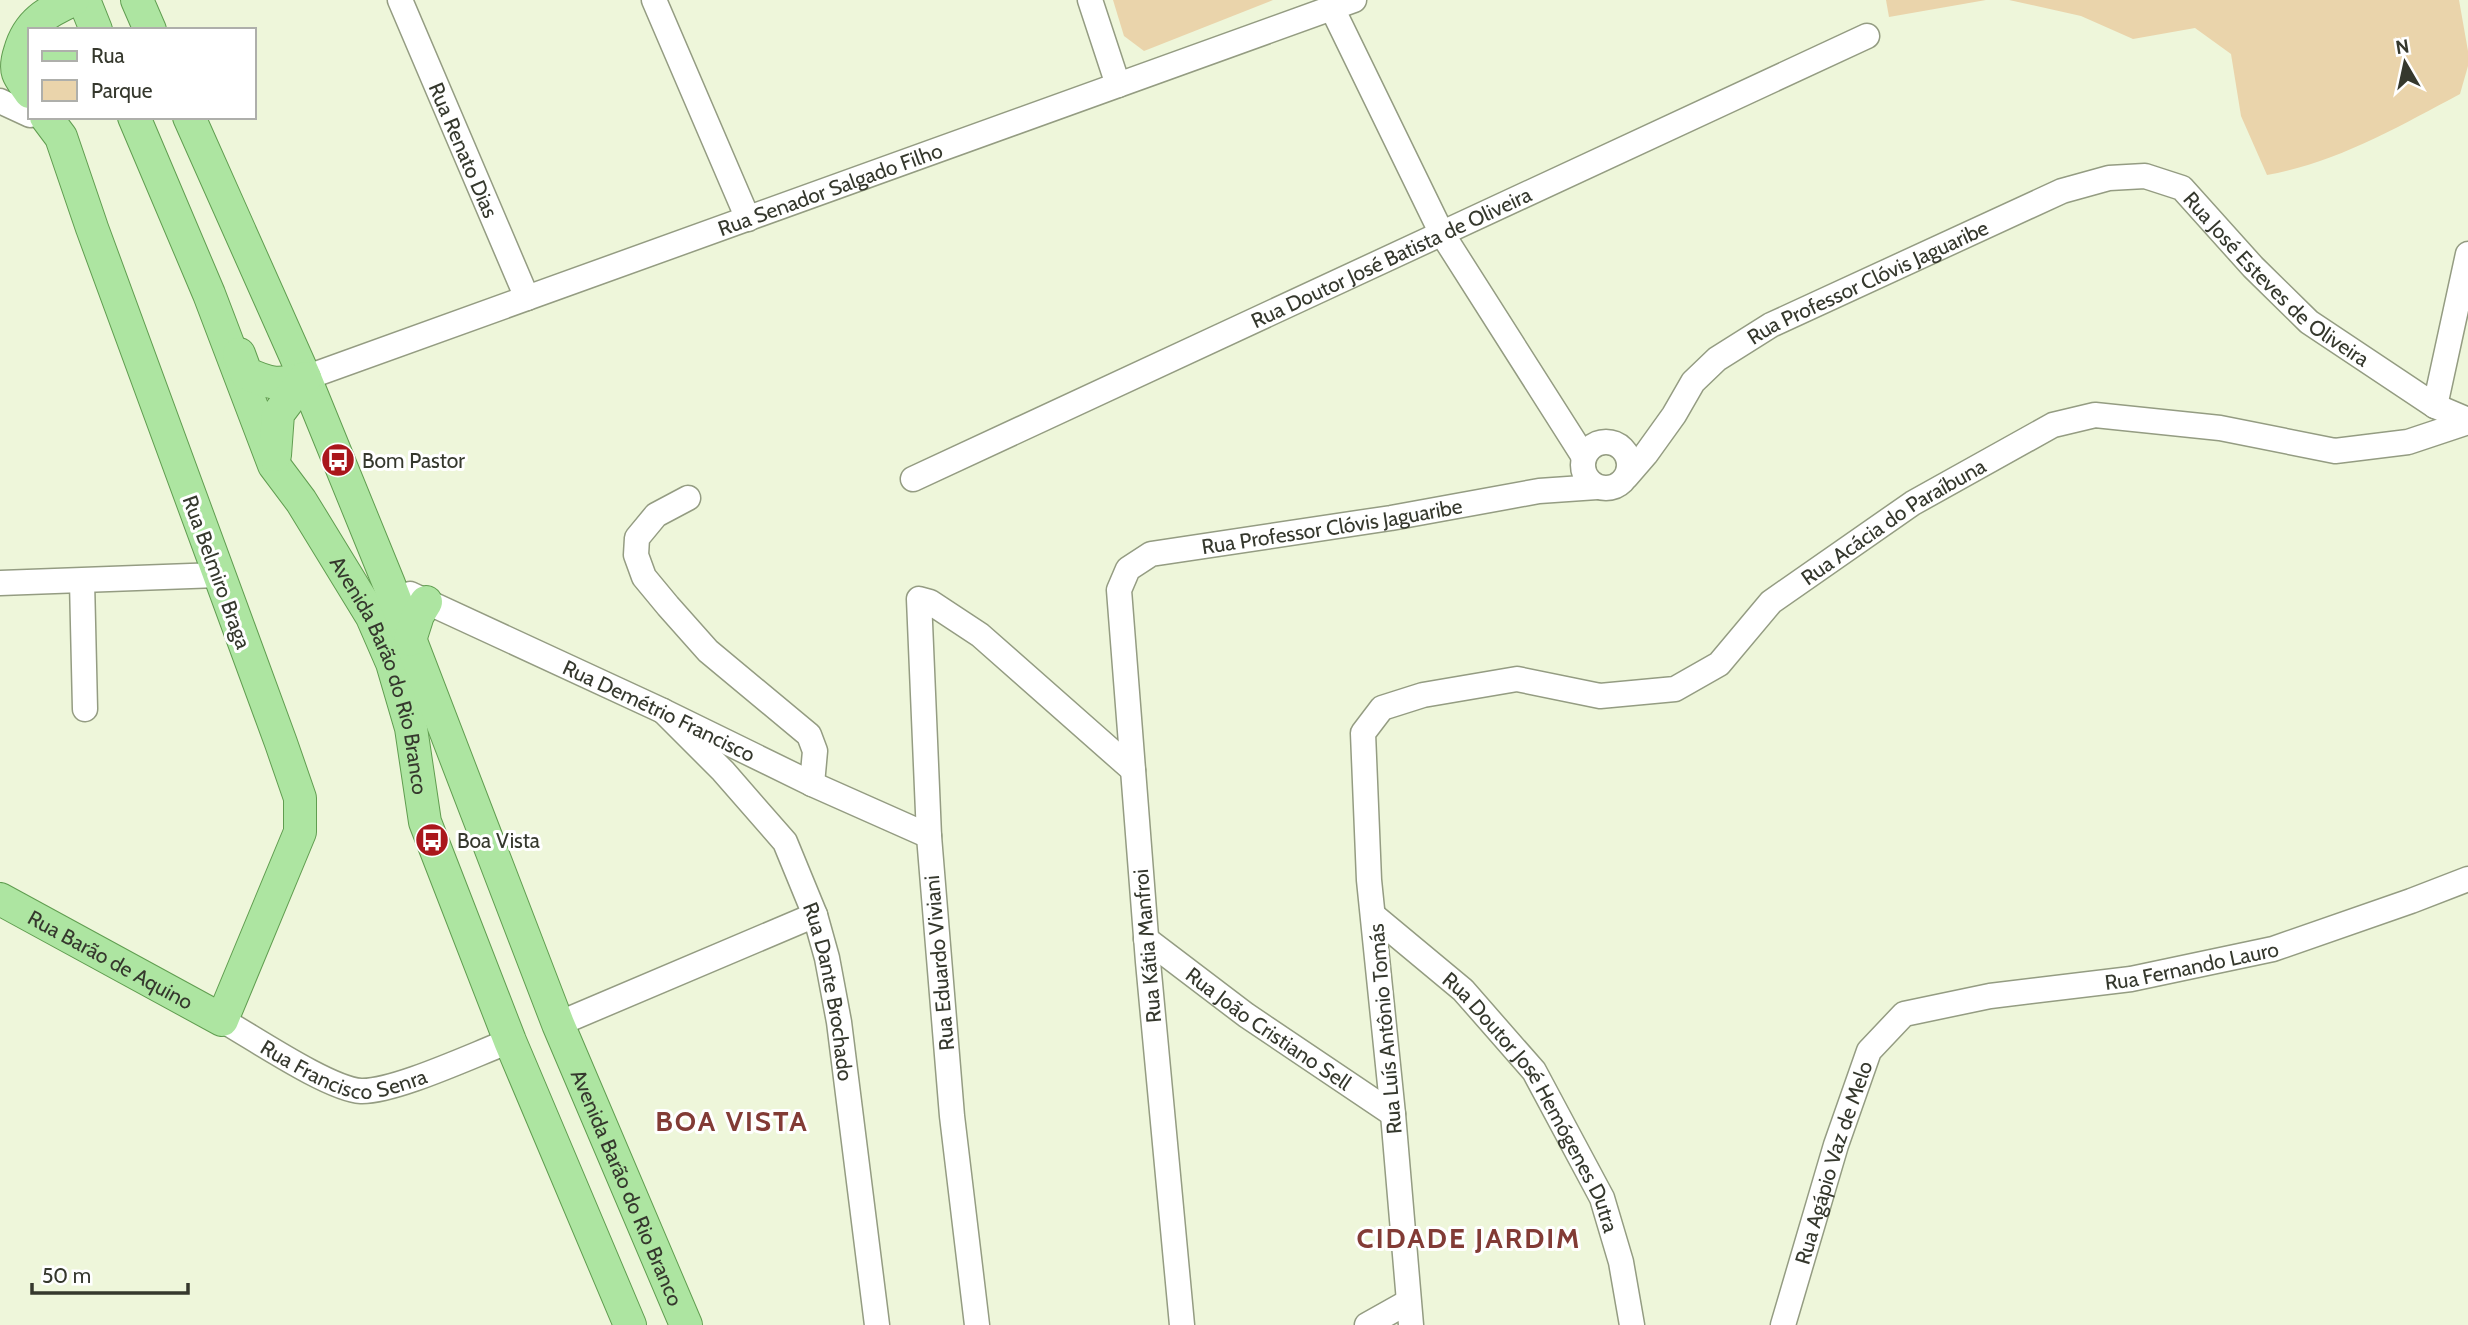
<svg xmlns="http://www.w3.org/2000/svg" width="2468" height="1325" font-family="Cabin,sans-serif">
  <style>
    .green { fill: #ead4ab }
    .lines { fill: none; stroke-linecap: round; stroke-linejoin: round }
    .minor-casing { stroke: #949c82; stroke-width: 27 }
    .major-casing { stroke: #609d50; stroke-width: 34 }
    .minor { stroke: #fff; stroke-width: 24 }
    .major { stroke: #ade5a1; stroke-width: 32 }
    .labels { text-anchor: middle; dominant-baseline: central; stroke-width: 6; stroke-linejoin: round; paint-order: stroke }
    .street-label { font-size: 21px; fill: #35382d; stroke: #fff }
    .poi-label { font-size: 21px; fill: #35382d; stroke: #fff; text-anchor: start }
    .district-label { font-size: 28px; font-weight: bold; letter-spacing: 2px; fill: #823b35; stroke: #fff }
  </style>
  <rect width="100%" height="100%" fill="#eef6da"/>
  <g class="green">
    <path d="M1113,0H1273L1144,51L1124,36Z"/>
    <path d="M1886,0H1986L1889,17Z"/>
    <path d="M2009,0H2459L2468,51V66L2460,94C2398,127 2336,163 2267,175L2241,116L2231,54L2195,28L2133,39L2081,16Z"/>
  </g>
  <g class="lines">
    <g class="minor-casing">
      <g id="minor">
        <path id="s1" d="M400,0L527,298"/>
        <path d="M654,0L748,219"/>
        <path d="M1090,0L1118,85"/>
        <path d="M1332,8L1441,232L1584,457"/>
        <path d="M0,101L30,115"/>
        <path id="s2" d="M305,378L1354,0"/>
        <path d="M2435,406L2468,254"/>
        <circle cx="1606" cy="465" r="23"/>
        <path id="s3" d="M1627,476L1646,454L1674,415L1693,382L1717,359L1771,325L2062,191L2109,178L2145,176L2182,188L2253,267L2309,322L2435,406L2468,420"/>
        <path id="s4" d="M913,479L1867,36"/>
        <path d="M688,498L656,515L637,538L636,555L644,577L668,606L708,651L809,735L815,751L812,784"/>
        <path d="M82,581L85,709"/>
        <path d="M0,583L218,575"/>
        <path id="s5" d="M410,594L663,711L812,784L929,836"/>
        <path id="s6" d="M663,711L723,771L785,842L815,915L827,958L839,1022L877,1325"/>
        <path id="s7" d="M1374,916L1463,990L1534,1071L1602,1198L1621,1262L1632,1325"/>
        <path id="s8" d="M1146,939L1246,1015L1393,1114"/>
        <path id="s9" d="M222,1020C254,1038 329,1089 361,1091C395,1092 475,1054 510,1041"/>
        <path d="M558,1024L815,915"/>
        <path d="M977,1325L952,1116L929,836L919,599L930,602L980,635L1133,770"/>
        <path id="s10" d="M1182,1325L1148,962L1119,590L1128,569L1151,554L1391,518L1539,491L1597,487"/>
        <path d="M1367,1325L1408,1302"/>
        <path id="s11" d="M1411,1325L1393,1114L1369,880L1363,733L1382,708L1423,695L1517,679L1600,696L1675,689L1719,664L1771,602L1913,503L2053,425L2095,415L2220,428L2335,451L2408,442L2468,422"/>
        <path id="s12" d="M1783,1325L1836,1145L1869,1051L1904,1014L1990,996L2131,979L2273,949L2411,901L2468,879"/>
      </g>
    </g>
    <g class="major-casing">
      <g id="major">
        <path d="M84,0L96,30"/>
        <path d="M137,0L150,30"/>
        <path d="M30,92C26,86 20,79 18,73C16,67 18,57 20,51C28,22 47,12 73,0"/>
        <path id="s13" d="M134,117L209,294L274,465L301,501L372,617L392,663L411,728L425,822L432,840L510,1041L630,1325"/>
        <path id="s14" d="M189,117L303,373L389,584L558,1024L686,1325"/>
        <path d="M239,354L246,373C271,385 279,385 305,378"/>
        <path d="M275,455L278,414L305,378"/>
        <path d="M410,640L418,615L426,602"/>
        <path id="s15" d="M0,899L222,1020L300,832V798L281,743L92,228L61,137L46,117"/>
      </g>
    </g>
    <use href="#minor" class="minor"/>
    <use href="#major" class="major"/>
  </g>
  <defs>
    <g id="bus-disc" transform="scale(1.75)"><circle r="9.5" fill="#aa171c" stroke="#fff"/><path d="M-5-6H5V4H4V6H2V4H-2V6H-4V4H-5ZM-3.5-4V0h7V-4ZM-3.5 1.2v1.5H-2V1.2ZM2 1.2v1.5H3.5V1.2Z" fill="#fff"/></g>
  </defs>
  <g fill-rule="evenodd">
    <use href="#bus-disc" x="338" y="460"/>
    <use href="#bus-disc" x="432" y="840"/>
  </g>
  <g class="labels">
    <g class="street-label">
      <text stroke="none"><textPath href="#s1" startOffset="163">Rua Renato Dias</textPath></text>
      <text stroke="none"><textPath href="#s2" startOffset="558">Rua Senador Salgado Filho</textPath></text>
      <text stroke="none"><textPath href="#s4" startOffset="527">Rua Doutor José Batista de Oliveira</textPath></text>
      <text stroke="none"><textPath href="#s3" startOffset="788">Rua José Esteves de Oliveira</textPath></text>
      <text stroke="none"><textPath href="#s3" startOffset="318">Rua Professor Clóvis Jaguaribe</textPath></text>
      <text stroke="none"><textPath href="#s11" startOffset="1202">Rua Acácia do Paraíbuna</textPath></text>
      <text stroke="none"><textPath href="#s10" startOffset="971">Rua Professor Clóvis Jaguaribe</textPath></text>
      <text transform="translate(217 572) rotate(70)">Rua Belmiro Braga</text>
      <text stroke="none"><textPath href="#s13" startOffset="614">Avenida Barão do Rio Branco</textPath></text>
      <text stroke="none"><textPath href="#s5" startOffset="275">Rua Demétrio Francisco</textPath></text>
      <text transform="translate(1147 946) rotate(-95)">Rua Kátia Manfroi</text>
      <text stroke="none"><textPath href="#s15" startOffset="126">Rua Barão de Aquino</textPath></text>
      <text transform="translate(939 963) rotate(-95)">Rua Eduardo Viviani</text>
      <text stroke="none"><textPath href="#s12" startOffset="630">Rua Fernando Lauro</textPath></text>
      <text stroke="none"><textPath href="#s6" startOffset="336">Rua Dante Brochado</textPath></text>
      <text stroke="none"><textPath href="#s8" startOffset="152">Rua João Cristiano Sell</textPath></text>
      <text transform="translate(1385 1029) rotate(-95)">Rua Luís Antônio Tomás</text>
      <text stroke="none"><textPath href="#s9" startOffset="136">Rua Francisco Senra</textPath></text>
      <text stroke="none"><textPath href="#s7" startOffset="248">Rua Doutor José Hemógenes Dutra</textPath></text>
      <text stroke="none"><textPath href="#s12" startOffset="170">Rua Agápio Vaz de Melo</textPath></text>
      <text stroke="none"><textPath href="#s14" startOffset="1157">Avenida Barão do Rio Branco</textPath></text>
    </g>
    <g class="poi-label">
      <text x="362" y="460">Bom Pastor</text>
      <text x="457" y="840">Boa Vista</text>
    </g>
    <g class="district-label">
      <text x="732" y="1121">BOA VISTA</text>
      <text x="1469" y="1238">CIDADE JARDIM</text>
    </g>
  </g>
  <rect x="28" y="28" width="228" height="91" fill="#ffffff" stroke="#aeafab" stroke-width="2"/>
  <rect x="42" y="51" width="35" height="10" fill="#ade5a1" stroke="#aeafab" stroke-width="2"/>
  <text x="91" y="63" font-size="21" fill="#35382d">Rua</text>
  <rect x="42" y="80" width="35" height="21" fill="#ead4ab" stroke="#aeafab" stroke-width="2"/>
  <text x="91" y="98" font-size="21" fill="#35382d">Parque</text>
  <g transform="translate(2405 63) rotate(351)" stroke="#ffffff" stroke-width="5" paint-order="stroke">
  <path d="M0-5L12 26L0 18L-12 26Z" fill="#35382d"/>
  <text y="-10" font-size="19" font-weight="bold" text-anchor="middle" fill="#35382d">N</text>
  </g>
  <path d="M32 1283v10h156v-10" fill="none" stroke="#35382d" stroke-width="3.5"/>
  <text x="42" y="1283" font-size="21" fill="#35382d" stroke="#ffffff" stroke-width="5" paint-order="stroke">50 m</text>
</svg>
